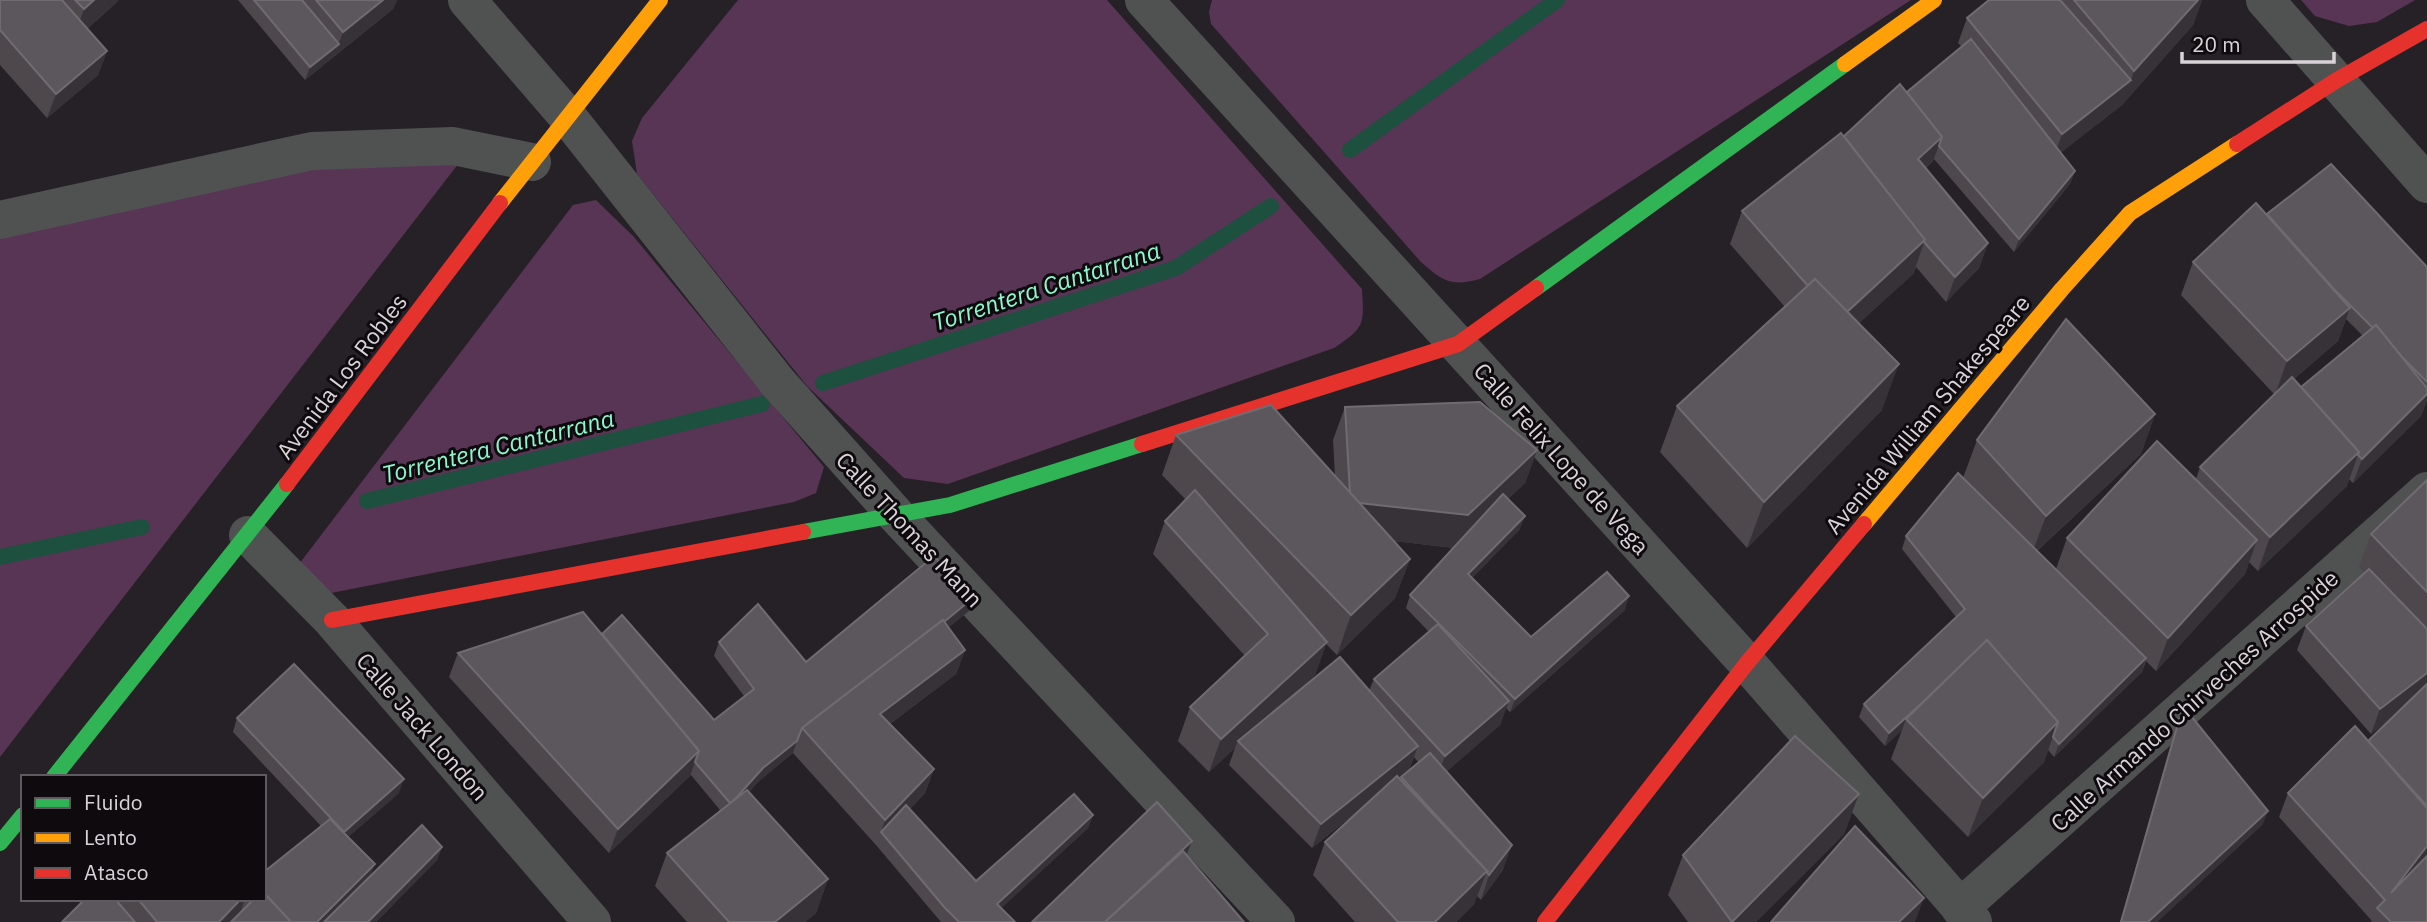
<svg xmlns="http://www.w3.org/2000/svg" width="2427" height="922" font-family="'IBM Plex Sans',sans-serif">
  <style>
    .green { fill: #583554 }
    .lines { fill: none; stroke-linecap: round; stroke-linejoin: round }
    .stream { stroke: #1d503e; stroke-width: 16 }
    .street { stroke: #505252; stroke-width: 38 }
    .fast { stroke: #30b455; stroke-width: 16 }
    .slow { stroke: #ff9f0a; stroke-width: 16 }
    .jam { stroke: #e5322d; stroke-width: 16 }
    .wall { fill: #4e484d; fill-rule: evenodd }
    .shaded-wall { fill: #373237 }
    .building { fill: #5c575c; stroke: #706b70; stroke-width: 2 }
    .labels { text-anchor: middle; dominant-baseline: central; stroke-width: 6; stroke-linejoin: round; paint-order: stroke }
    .street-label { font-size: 23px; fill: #d9d3d8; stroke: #0e0a0e }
    .water-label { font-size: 24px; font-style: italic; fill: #8ef7cd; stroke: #0e0a0e }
  </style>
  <rect width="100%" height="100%" fill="#262126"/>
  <g class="green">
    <path d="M738,0H1107L1362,289C1364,325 1365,327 1334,348L948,484L904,478L807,386L637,174L632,141L642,118Z"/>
    <path d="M1212,0H1911L1480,279C1450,287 1443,281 1421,262L1211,24L1209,12Z"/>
    <path d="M2301,0H2415L2377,22L2349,26L2315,16Z"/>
    <path d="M469,150L0,757V235L145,188Z"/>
    <path d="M596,200L634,237L824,467L816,493L794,502L316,596L296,568L573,205Z"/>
  </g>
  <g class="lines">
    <g class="stream">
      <path d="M1350,150L1557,0"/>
      <path d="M823,383L1176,268L1271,206"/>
      <path d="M367,501L762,404"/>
      <path d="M0,557L142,527"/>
    </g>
    <g class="street">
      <path d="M467,0L567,116L779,384L895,514L1276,922"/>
      <path d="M1144,0L1747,663L1973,922"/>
      <path d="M2265,0L2427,184"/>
      <path d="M0,220L312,151L453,146L532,162"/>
      <path d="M248,535L332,620L592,922"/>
      <path d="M1960,908L2427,491"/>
    </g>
    <g class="fast">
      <path d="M1536,288L1845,64"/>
      <path d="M803,532L950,505L1142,444"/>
      <path d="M54,777L287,484"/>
      <path d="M0,843L23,815"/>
    </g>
    <g class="slow">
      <path d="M1845,64L1934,0"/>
      <path d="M500,203L660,0"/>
      <path d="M1864,524L2062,289L2130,213L2237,144"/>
    </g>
    <g class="jam">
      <path d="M2237,144L2337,80L2427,29"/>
      <path d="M1142,444L1458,344L1536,288"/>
      <path d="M287,484L500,203"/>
      <path d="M332,620L803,532"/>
      <path d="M1545,922L1747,663L1864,524"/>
    </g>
  </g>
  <g class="wall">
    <path d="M0,0H118L117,2L87,29L107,51L98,75L47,118L0,65Z"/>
    <path d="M238,0H397L393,9L305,80Z"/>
    <path d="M1989,0H2202L2193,25L2122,105L2060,153L2075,171L2070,184L2014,252L1934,159L1933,161L1926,168L1988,243L1979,268L1946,302L1916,267L1913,274L1859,323L1882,410L1747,548L1660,452L1677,406L1785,307L1730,244L1742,211L1844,136L1907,92L1962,47L1958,43L1967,18Z"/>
    <path d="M2267,214L2427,267V400L2421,416L2353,483L2349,479L2347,486L2258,571L2249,562L2245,574L2156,671L2146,661L2142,672L2054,757L2048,750L2044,762L1968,837L1891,759L1902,730L1885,746L1859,717L1864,704L1956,617L1902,549L1906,536L1963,478L1977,440L2155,414L2141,454L2037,551L2056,569L2067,538L2196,479L2200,467L2274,394L2181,295L2193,262ZM2346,319L2363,336L2301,387L2294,379L2338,341Z"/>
    <path d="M1345,407L1537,450L1525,483L1508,499L1520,529L1472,578L1531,637L1625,610L1510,712L1506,708L1500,725L1447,771L1503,870L1481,900L1477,896L1474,904L1456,922H1355L1313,875L1325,842L1362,808L1312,848L1229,765L1235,748L1209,772L1178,741L1190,707L1245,656L1153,554L1165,521L1186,500L1162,475L1176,435L1335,476L1333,440ZM1394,541L1454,548L1410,595L1406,608L1429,632L1374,679L1369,691L1290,698L1315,675L1326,644L1337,655L1395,598L1410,559ZM1414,757L1419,763L1401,777V780L1399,778L1409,770Z"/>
    <path d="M2427,480V922H2370L2372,921L2279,817L2288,793L2368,741L2396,715L2371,734L2297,650L2306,626L2365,573L2359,567L2371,534Z"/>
    <path d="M973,598L969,611L948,627L965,650L956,674L890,724L934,769L925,793L910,809L976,881L1093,815L1088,828L1001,908L1016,922H941L876,845L793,753L759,781L749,792L828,879L816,913L805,922H687L655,886L667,853L720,810L691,775L609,853L449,677L458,653L602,634L714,720L744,696L714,656L719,642L806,662Z"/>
    <path d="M2183,706L2263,824L2157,922H2120L2178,719Z"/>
    <path d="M237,718L399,793L348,837L371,876L442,847L437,860L376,922H62L85,899H264L321,826L233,732Z"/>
    <path d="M1859,794L1844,834L1756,922H1688L1668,895L1683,855Z"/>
  </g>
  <g class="shaded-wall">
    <path d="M94,0H118L117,2L72,42L84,9Z"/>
    <path d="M383,0H397L393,9L334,57L343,32Z"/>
    <path d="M2198,0H2202L2193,25L2122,105L2053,159L2062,134L2131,80L2134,71Z"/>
    <path d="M339,44L334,57L305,80L310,67Z"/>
    <path d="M107,51L98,75L47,118L56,94Z"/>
    <path d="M1942,137L1933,161L1909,183L1918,159Z"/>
    <path d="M2075,171L2070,184L2014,252L2019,239Z"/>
    <path d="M1925,240L1913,274L1826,353L1838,320Z"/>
    <path d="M1988,243L1979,268L1946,302L1955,277Z"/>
    <path d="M2350,308L2338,341L2275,395L2287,361Z"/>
    <path d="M1899,364L1882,410L1747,548L1764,502Z"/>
    <path d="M2427,394V399L2421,416L2353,483L2362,459Z"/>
    <path d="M2155,414L2141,454L2031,556L2046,516Z"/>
    <path d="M1537,450L1525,483L1456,548L1339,535L1351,502Z"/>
    <path d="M2359,452L2347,486L2258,571L2270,537Z"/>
    <path d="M1525,516L1520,529L1463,587L1468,574Z"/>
    <path d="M2257,540L2245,574L2156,671L2168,638Z"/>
    <path d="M1410,559L1395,598L1337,655L1351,615Z"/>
    <path d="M1629,596L1625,610L1510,712L1515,699Z"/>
    <path d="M973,598L969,611L811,739L806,733Z"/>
    <path d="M1327,642L1315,675L1240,743L1238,741L1235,748L1209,772L1221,739Z"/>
    <path d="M965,650L956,674L871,738L880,714Z"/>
    <path d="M1979,652L1906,719L1902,730L1885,746L1889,733Z"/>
    <path d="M2146,658L2142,672L2054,757L2059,744Z"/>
    <path d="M2427,673V690L2371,734L2380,709Z"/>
    <path d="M1509,701L1500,725L1436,781L1445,756Z"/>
    <path d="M2058,722L2044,762L1968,837L1983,798Z"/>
    <path d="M797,741L793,753L759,781L726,817L731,804L763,768Z"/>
    <path d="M1418,746L1409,770L1312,848L1321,824Z"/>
    <path d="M699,751L690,776L609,853L618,829Z"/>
    <path d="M934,769L925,793L884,836L881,832L885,820Z"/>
    <path d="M404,779L399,793L339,845L344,832Z"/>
    <path d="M1859,794L1844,834L1756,922H1732Z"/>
    <path d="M2268,811L2263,824L2157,922H2148Z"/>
    <path d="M1093,815L1088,828L992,917L997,904Z"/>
    <path d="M1192,841L1187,854L1106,922Z"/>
    <path d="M1512,845L1503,870L1481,900L1489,875Z"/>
    <path d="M2427,846V859L2391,893Z"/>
    <path d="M442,847L437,860L376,922H368Z"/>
    <path d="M375,864L366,889L333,922H317Z"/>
    <path d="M1487,871L1474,904L1456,922H1435Z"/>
    <path d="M828,879L816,913L805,922H775Z"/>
    <path d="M1924,898L1915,922H1899Z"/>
    <path d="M241,899H245L239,917L234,922H219Z"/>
  </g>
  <g class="building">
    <path d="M0,0H62L107,51L56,94L0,30Z"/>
    <path d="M75,0H94L84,9Z"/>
    <path d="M254,0H302L339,44L310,67Z"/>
    <path d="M316,0H383L343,32Z"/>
    <path d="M1989,0H2060L2131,80L2062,134L1967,18Z"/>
    <path d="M2074,0H2198L2134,71Z"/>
    <path d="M1971,39L2075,171L2019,239L1939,146L1942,137L1907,92Z"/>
    <path d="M1900,84L1942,137L1918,159L1988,243L1955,277L1924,242L1925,240L1844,136Z"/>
    <path d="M1841,133L1925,240L1847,312L1815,279L1808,286L1742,211Z"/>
    <path d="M2331,164L2427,267V382L2402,357L2376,325L2373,328L2333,288L2267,214Z"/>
    <path d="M2256,203L2350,308L2287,361L2193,262Z"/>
    <path d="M1815,279L1899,364L1764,502L1677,406Z"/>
    <path d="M2066,319L2155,414L2046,516L1977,440Z"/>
    <path d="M2376,325L2427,388V394L2362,459L2358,455L2359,452L2301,387Z"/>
    <path d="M2292,377L2359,452L2270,537L2200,467Z"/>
    <path d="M1480,402L1537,450L1468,515L1359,503L1350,493L1345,407Z"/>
    <path d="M1271,405L1410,559L1351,615L1176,435Z"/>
    <path d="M2157,441L2257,540L2168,638L2067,538Z"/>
    <path d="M1958,473L2146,658L2059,744L2053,737L2058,722L1987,640L1924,701L1889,733L1864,704L1965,609L1906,536Z"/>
    <path d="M2427,480V592L2371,534Z"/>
    <path d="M1195,490L1327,642L1221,739L1190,707L1268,634L1165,521Z"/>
    <path d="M1503,494L1525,516L1468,574L1531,637L1607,572L1629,596L1515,699L1410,595Z"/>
    <path d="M934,556L973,598L944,622L943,620L802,728L797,741L763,768L736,798L730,803L695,762L699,751L602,634L622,615L714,720L754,689L719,642L758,604L806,662Z"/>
    <path d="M2369,569L2427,629V673L2380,709L2306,626Z"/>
    <path d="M583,612L699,751L618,829L458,653Z"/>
    <path d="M943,620L965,650L880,714L934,769L885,820L802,728Z"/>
    <path d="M1438,624L1509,701L1445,756L1374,679Z"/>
    <path d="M1987,640L2058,722L1983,798L1906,719Z"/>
    <path d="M1340,657L1418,746L1321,824L1238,741Z"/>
    <path d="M294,664L404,779L344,832L237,718Z"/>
    <path d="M2427,684V806L2368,741Z"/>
    <path d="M2183,706L2268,811L2148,922H2121Z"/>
    <path d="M2355,726L2427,808V846L2391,893L2427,856V922H2391L2377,908L2385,900L2288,793Z"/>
    <path d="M1795,736L1859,794L1732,922L1683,855Z"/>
    <path d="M1430,753L1512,845L1489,875L1486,871H1487L1401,777Z"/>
    <path d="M1397,776L1487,871L1435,922H1398L1325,842Z"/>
    <path d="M747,790L828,879L775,922H729L667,853Z"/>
    <path d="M1074,794L1093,815L997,904L1015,922H959L945,908L881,832L906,805L976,881Z"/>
    <path d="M1157,802L1192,841L1105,922H1032Z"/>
    <path d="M330,819L375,864L317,922H291L264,893V872Z"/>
    <path d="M422,825L442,847L368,922H324Z"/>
    <path d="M1855,826L1924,898L1899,922H1771Z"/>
    <path d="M1183,851L1244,922H1105Z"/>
    <path d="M264,893L291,922H231L254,899H264Z"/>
    <path d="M85,899H115L135,922H62Z"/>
    <path d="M138,899H241L219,922H157Z"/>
  </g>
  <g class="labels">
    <g class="street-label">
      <text transform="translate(341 376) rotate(-53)">Avenida Los Robles</text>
      <text transform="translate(1927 414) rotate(-50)">Avenida William Shakespeare</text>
      <text transform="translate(1562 458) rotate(48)">Calle Felix Lope de Vega</text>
      <text transform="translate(910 529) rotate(47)">Calle Thomas Mann</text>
      <text transform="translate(2194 700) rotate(-42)">Calle Armando Chirveches Arrospide</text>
      <text transform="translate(423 726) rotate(49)">Calle Jack London</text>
    </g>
    <g class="water-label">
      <text transform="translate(1046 286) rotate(-18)">Torrentera Cantarrana</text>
      <text transform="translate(498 446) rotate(-14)">Torrentera Cantarrana</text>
    </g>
  </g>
  <rect x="21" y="775" width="245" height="126" fill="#0e0a0e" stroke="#5f5a5f" stroke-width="2"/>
  <rect x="35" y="798" width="35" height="10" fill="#30b455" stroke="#5f5a5f" stroke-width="2"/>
  <text x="84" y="810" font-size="21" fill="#d9d3d8">Fluido</text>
  <rect x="35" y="833" width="35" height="10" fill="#ff9f0a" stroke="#5f5a5f" stroke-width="2"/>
  <text x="84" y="845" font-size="21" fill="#d9d3d8">Lento</text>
  <rect x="35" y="868" width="35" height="10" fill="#e5322d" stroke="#5f5a5f" stroke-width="2"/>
  <text x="84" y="880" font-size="21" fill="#d9d3d8">Atasco</text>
  <path d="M2182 52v10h152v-10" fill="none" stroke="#d9d3d8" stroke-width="3.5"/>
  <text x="2192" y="52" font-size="21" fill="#d9d3d8" stroke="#0e0a0e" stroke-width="5" paint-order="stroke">20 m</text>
</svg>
